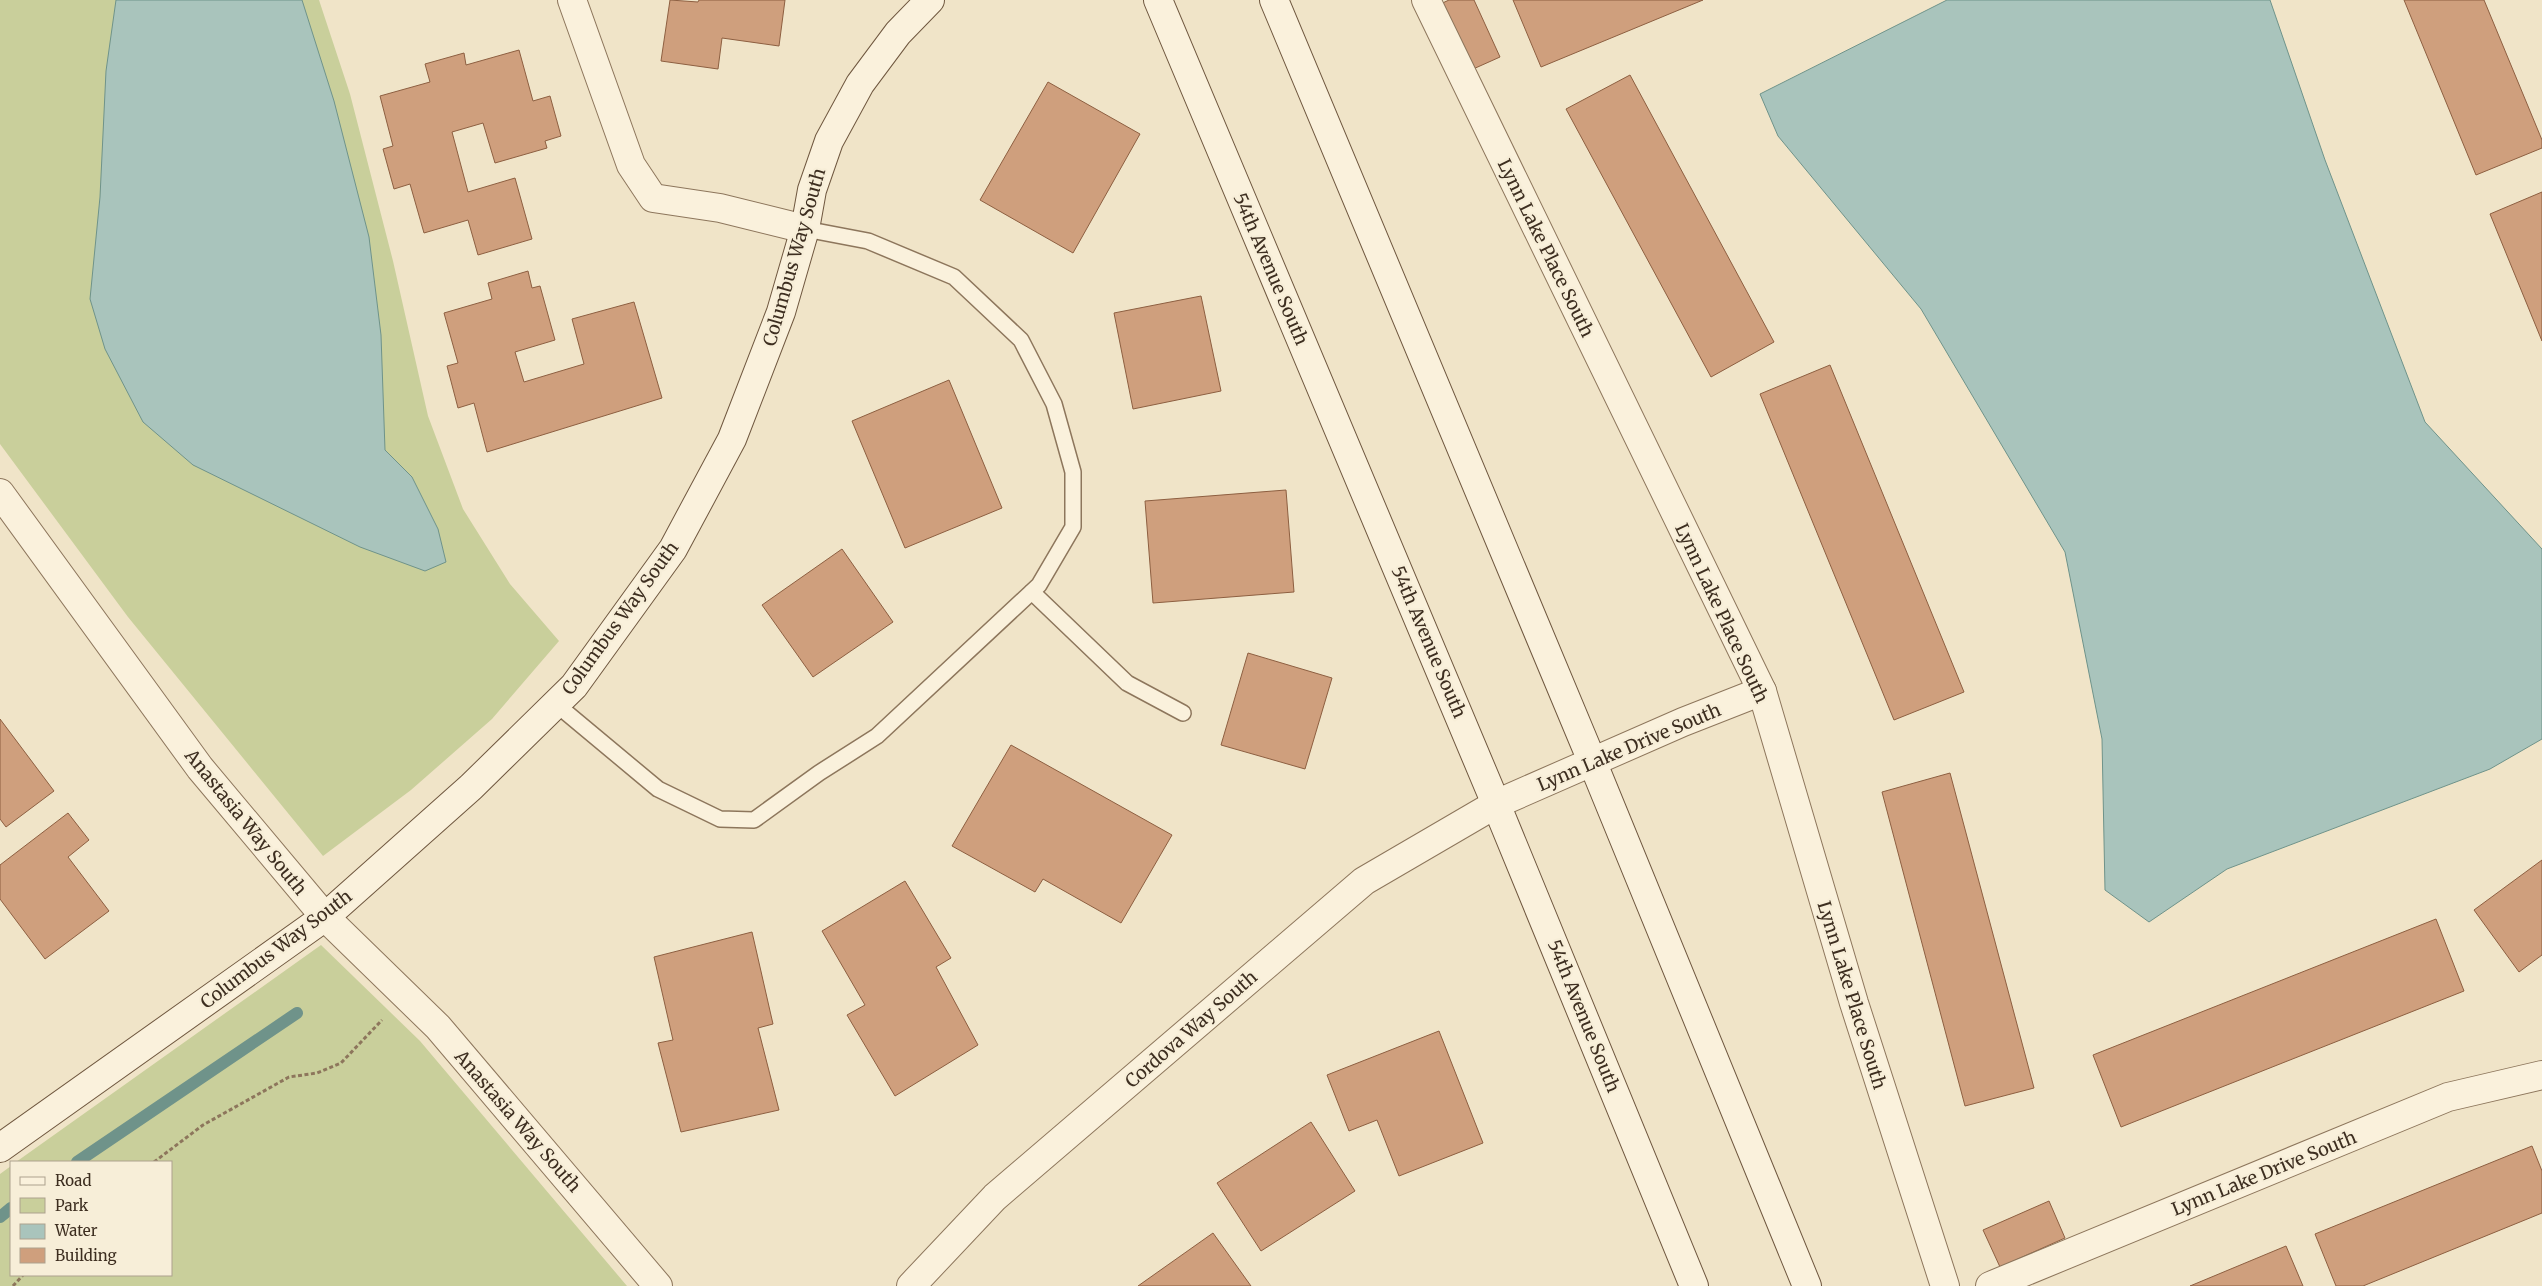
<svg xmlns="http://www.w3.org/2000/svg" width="2542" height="1286" font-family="Merriweather,serif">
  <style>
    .green { fill: #c9cf9b }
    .water { fill: #a9c4bc; stroke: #6f938a }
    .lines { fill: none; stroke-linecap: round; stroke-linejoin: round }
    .stream { stroke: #6f938a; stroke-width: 12 }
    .building { fill: #cf9f7d; stroke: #8d5f41 }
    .lane-casing { stroke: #8d765c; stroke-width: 18 }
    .street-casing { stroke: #8d765c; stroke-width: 30 }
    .secondary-casing { stroke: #6f573f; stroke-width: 30 }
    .path { stroke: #8d765c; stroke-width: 3; stroke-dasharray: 4 2.5; stroke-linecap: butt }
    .lane { stroke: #faf1dc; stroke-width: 15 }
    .street { stroke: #faf1dc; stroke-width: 28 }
    .secondary { stroke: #faf1dc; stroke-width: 28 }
    .labels { text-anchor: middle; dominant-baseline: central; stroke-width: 4.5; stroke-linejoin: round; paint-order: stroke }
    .street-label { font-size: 18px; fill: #3d2e20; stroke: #f7eed8 }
  </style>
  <rect width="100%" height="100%" fill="#f0e4c8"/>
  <g class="green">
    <path d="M0,0H319L350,94L393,261L428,416L463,509L510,584L559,641L492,719L411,790L323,856L128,617L0,444Z"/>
    <path d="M321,945L420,1041L627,1286H0V1174L11,1166V1275H171V1162H16Z"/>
  </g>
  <g class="water">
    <path d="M116,0H302L334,101L369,237L381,335L385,450L412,477L438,529L446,562L425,571L360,547L193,465L143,422L105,349L90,299L100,197L106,71Z"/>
    <path d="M1947,0H2270L2325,160L2425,422L2542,549V739L2490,769L2227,869L2149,922L2105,890L2102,739L2065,552L1921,309L1778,136L1760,94Z"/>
  </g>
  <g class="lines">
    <g class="stream">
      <path d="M77,1162L297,1013"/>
      <path d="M0,1217L11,1208"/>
    </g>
  </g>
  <g class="building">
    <path d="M670,0L698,2L699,0H785L779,46L722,38L718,69L661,61Z"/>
    <path d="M1449,0H1474L1500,57L1462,74L1432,8Z"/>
    <path d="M1513,0H1703L1541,67Z"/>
    <path d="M2404,0H2484L2542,140V148L2476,175Z"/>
    <path d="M519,50L533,101L550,96L561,136L545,141L547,148L495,163L483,123L452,132L468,192L515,178L532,239L478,255L468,220L424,233L410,184L394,189L383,149L393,146L380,96L430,82L425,64L464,53L466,65Z"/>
    <path d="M1630,75L1774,342L1711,377L1566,109Z"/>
    <path d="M1048,82L1140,134L1073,253L980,200Z"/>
    <path d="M2542,192V341L2490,214Z"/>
    <path d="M528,271L532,288L540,286L555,340L515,352L524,382L584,364L572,319L634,302L662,398L487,452L474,403L458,408L447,366L458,363L444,313L492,299L488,283Z"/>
    <path d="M1201,296L1221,391L1133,409L1114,313Z"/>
    <path d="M1830,365L1964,692L1894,720L1760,394Z"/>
    <path d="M949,380L1002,508L905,548L852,421Z"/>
    <path d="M1286,490L1294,592L1153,603L1145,501Z"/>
    <path d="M842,549L893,622L813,677L762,605Z"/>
    <path d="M1248,653L1332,678L1305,769L1221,745Z"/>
    <path d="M0,719L54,791L6,827L0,819Z"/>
    <path d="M1011,745L1172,835L1121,923L1043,879L1035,892L952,846Z"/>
    <path d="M1950,773L2034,1088L1965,1106L1882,792Z"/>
    <path d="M68,813L89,840L68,857L109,911L45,959L0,899V865Z"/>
    <path d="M2542,860V955L2519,972L2474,910Z"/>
    <path d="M905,881L951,958L936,967L978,1045L895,1096L847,1015L865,1005L822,931Z"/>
    <path d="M2436,919L2464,991L2121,1127L2093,1055Z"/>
    <path d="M752,932L773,1024L758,1028L779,1110L681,1132L658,1043L673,1040L654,957Z"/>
    <path d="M1439,1031L1483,1143L1399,1176L1377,1120L1349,1131L1327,1075Z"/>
    <path d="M1311,1122L1355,1191L1261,1251L1217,1183Z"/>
    <path d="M2532,1146L2542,1171V1213L2363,1286H2336L2315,1234Z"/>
    <path d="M2049,1201L2065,1238L2000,1267L1983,1230Z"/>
    <path d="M1213,1233L1251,1286H1138Z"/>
    <path d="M2286,1246L2303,1286H2190Z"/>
  </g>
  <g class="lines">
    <g class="lane-casing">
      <g id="lane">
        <path d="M1032,592L1127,683L1183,713"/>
        <path d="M556,704L658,789L720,819L754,820L819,773L877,736L1039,585L1073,527V472L1054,404L1021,340L954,277L868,241L805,229"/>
      </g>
    </g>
    <g class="street-casing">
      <g id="street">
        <path d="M572,0L631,165L653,198L720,208L805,229"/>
        <path d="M1426,0L1762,691L1854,1003L1945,1286"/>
        <path d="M0,493L200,768L325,917L438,1027L658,1286"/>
        <path d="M911,1286L995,1197L1364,881L1496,804L1683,722L1762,691"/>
        <path d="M1990,1286L2448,1097L2542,1075"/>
      </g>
    </g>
    <g class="secondary-casing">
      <g id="secondary">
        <path d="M1158,0L1496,804L1694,1286"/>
        <path d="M1274,0L1592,761L1807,1286"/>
        <path d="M0,1148L325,917L471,787L574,686L673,549L732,439L781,312L805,229L812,190L829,141L860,84L898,33L930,0"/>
      </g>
    </g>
    <g class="path">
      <path d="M154,1162L203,1125L289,1077L317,1073L341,1063L382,1020"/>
      <path d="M13,1286L23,1275"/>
    </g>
    <use href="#lane" class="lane"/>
    <use href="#street" class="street"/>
    <use href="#secondary" class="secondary"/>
  </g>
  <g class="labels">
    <g class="street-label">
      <text transform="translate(1546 248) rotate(64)">Lynn Lake Place South</text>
      <text transform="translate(794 257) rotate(-74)">Columbus Way South</text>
      <text transform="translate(1271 269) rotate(67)">54th Avenue South</text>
      <text transform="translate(1722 613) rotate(65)">Lynn Lake Place South</text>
      <text transform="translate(620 618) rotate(-54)">Columbus Way South</text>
      <text transform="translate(1429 642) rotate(67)">54th Avenue South</text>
      <text transform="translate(1629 747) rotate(-23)">Lynn Lake Drive South</text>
      <text transform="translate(246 822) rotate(51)">Anastasia Way South</text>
      <text transform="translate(276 949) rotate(-37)">Columbus Way South</text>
      <text transform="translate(1852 995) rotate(73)">Lynn Lake Place South</text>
      <text transform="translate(1584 1016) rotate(68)">54th Avenue South</text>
      <text transform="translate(1191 1029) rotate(-41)">Cordova Way South</text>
      <text transform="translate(518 1121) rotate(49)">Anastasia Way South</text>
      <text transform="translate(2264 1173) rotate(-22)">Lynn Lake Drive South</text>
    </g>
  </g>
  <rect x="10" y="1161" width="162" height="115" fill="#f7eed8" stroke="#ada18e"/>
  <rect x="20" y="1177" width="25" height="8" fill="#faf1dc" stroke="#ada18e"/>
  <text x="55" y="1186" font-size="15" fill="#3d2e20">Road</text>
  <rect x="20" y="1198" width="25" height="15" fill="#c9cf9b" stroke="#ada18e"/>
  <text x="55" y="1211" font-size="15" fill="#3d2e20">Park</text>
  <rect x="20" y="1224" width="25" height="15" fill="#a9c4bc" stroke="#ada18e"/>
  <text x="55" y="1236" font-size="15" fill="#3d2e20">Water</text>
  <rect x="20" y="1248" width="25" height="15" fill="#cf9f7d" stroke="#ada18e"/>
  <text x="55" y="1261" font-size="15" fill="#3d2e20">Building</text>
</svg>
